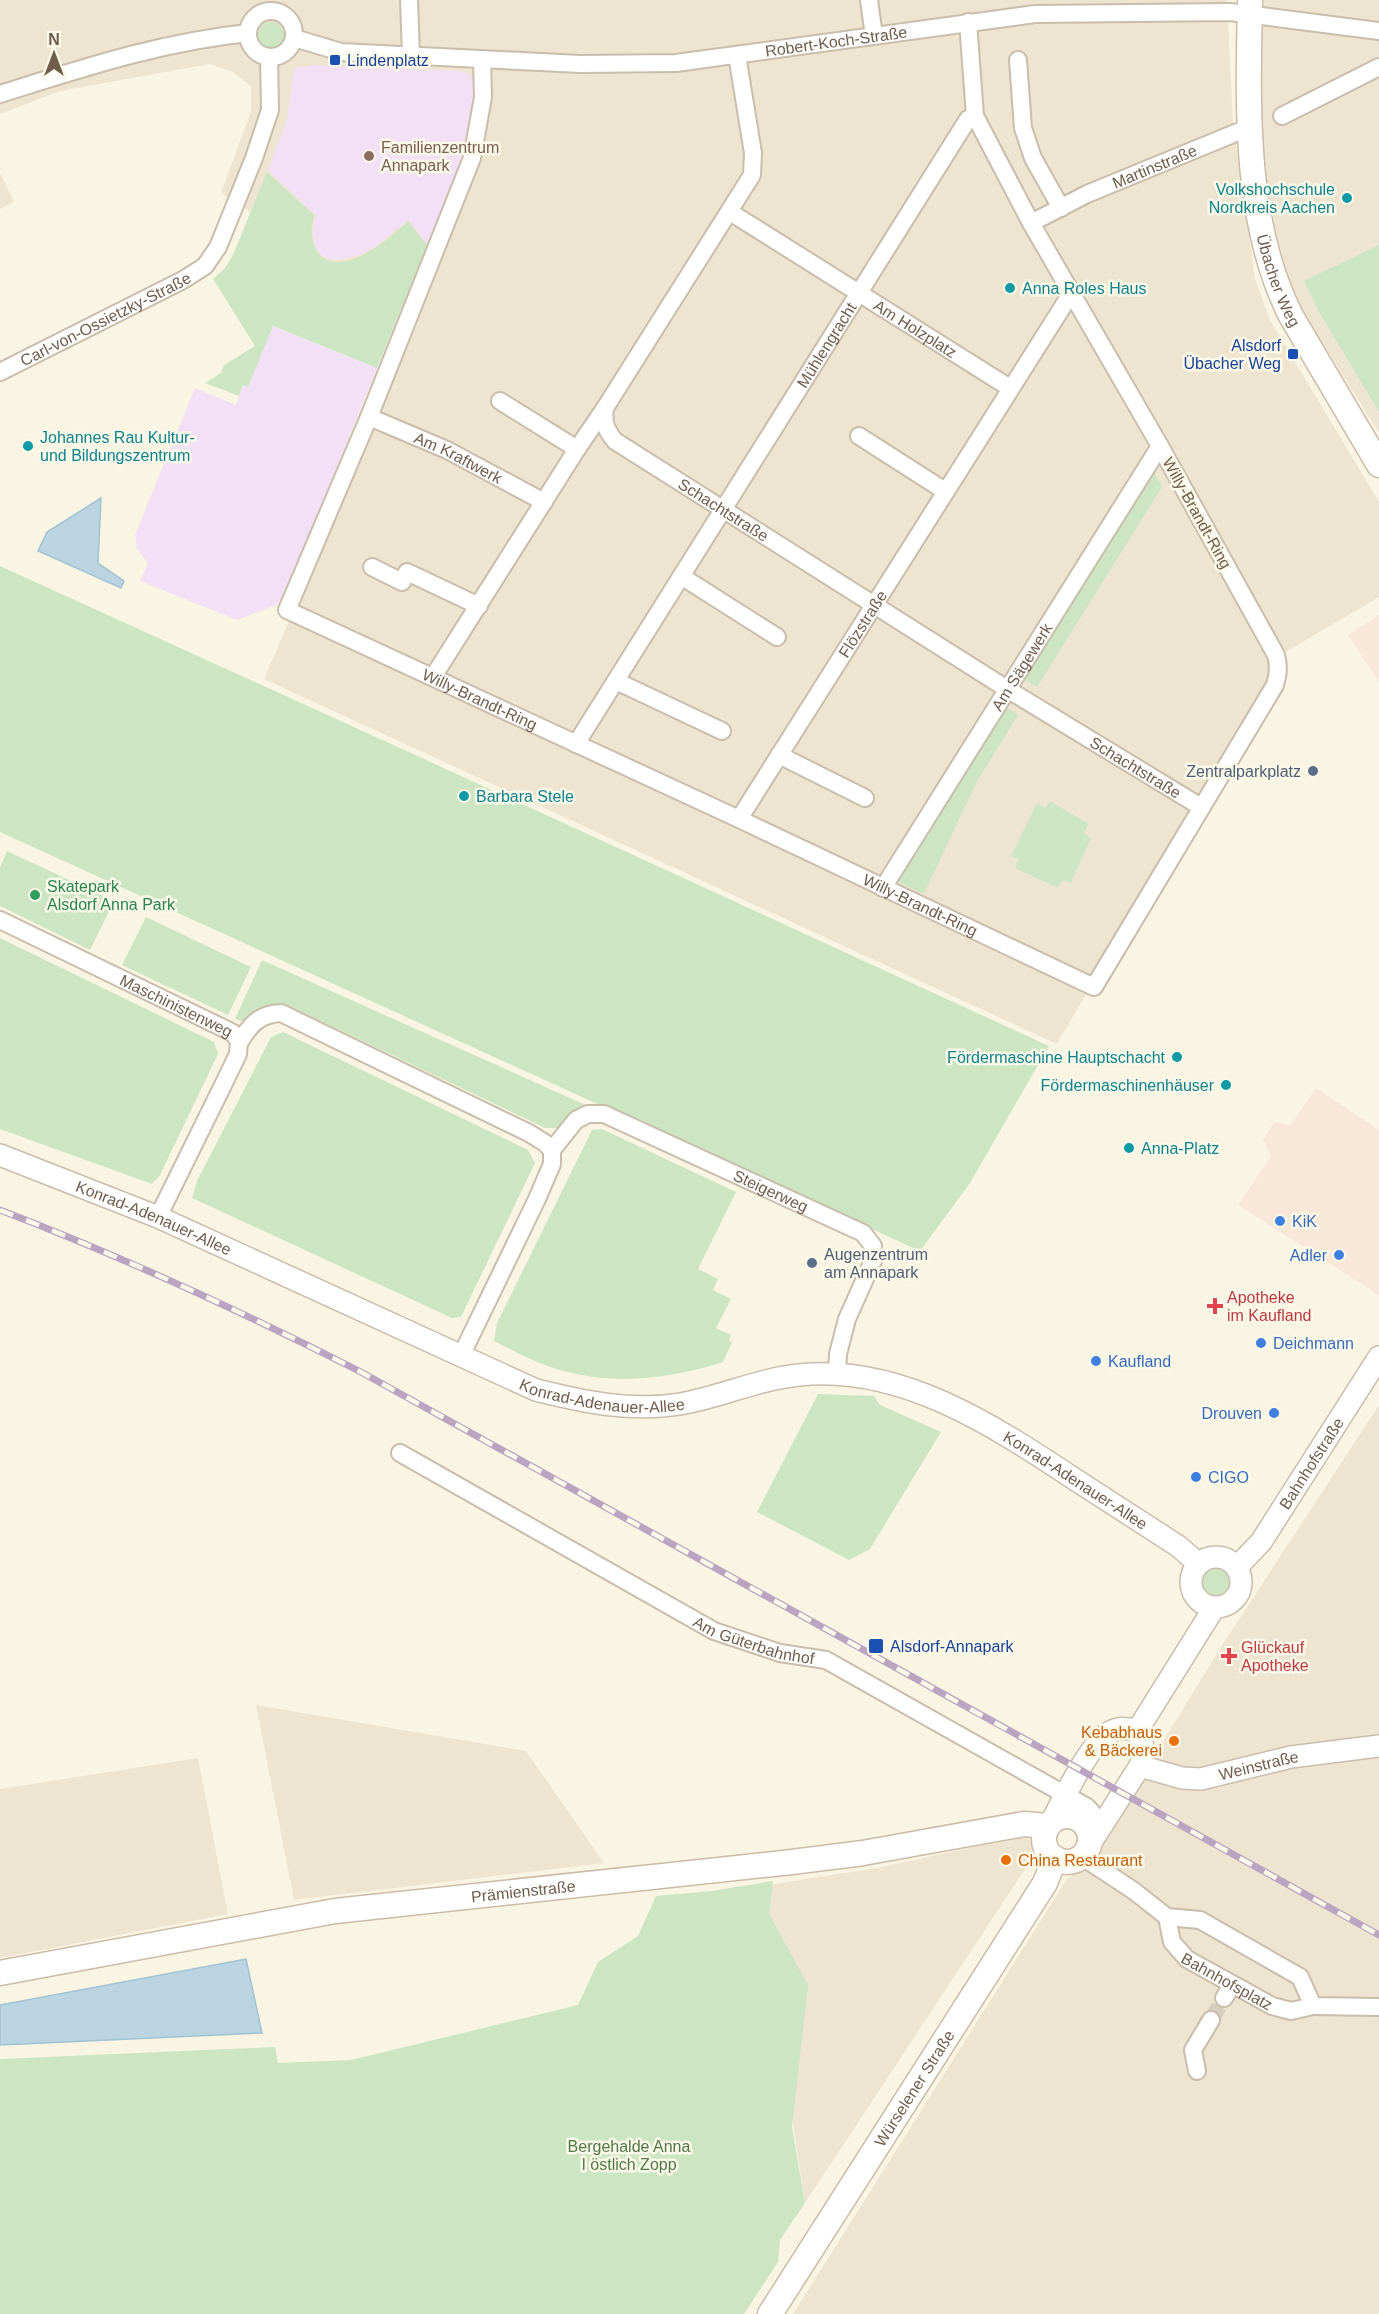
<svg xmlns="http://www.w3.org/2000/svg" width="1379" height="2314" font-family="Helvetica,sans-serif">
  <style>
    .residential { fill: #eee5d1 }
    .commercial { fill: #f9e8d8 }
    .education { fill: #f2e0f6 }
    .green { fill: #cce6c3 }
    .water { fill: #bad5e1; stroke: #a1c2d2; stroke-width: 1.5 }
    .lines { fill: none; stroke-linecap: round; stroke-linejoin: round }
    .minor-tunnel { stroke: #d7cfbd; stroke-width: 16; stroke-dasharray: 16 8; stroke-linecap: butt }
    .minor-casing { stroke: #c9bdab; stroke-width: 20 }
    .tertiary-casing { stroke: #c9bdab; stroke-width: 24 }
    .secondary-casing { stroke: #cabca7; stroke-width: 27 }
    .minor { stroke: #fff; stroke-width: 16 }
    .tertiary { stroke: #fff; stroke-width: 21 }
    .secondary { stroke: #fff; stroke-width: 24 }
    .rail-casing { stroke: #b9a4c2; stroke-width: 7 }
    .rail { stroke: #fdf9e9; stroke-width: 4.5; stroke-dasharray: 14; stroke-linecap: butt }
    .transit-dot { fill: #1a4fb4; stroke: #fdf9e9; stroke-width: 2 }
    .education-dot { fill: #8d6e63; stroke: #fdf9e9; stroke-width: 2 }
    .culture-dot { fill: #0f9aa8; stroke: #fdf9e9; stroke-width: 2 }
    .service-dot { fill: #5c6f8a; stroke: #fdf9e9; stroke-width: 2 }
    .leisure-dot { fill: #2e9e5b; stroke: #fdf9e9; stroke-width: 2 }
    .shop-dot { fill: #3f7fe0; stroke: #fdf9e9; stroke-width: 2 }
    .health-dot { fill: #e0444e; stroke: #fdf9e9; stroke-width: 2 }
    .food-dot { fill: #e8710a; stroke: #fdf9e9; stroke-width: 2 }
    .labels { text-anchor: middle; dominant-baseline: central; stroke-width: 5; stroke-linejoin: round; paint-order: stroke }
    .street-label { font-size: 16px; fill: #6f5e4c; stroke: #fdf9e9 }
    .transit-label { font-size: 16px; fill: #164399; stroke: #fdf9e9; text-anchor: start }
    .education-label { font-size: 16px; fill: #785e54; stroke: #fdf9e9; text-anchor: start }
    .culture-label { font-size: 16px; fill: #0d838f; stroke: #fdf9e9; text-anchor: start }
    .service-label { font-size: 16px; fill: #4e5e75; stroke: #fdf9e9; text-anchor: end }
    .leisure-label { font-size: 16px; fill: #27864d; stroke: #fdf9e9; text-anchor: start }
    .shop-label { font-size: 16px; fill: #366cbe; stroke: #fdf9e9; text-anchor: start }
    .health-label { font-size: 16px; fill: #be3a42; stroke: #fdf9e9; text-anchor: start }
    .food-label { font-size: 16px; fill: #c56008; stroke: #fdf9e9; text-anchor: end }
    .park-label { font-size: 16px; fill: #4f7a48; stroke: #fdf9e9 }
  </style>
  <rect width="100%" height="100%" fill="#faf5e3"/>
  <g class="residential">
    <path d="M0,0H1227L1233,123L1255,279L1270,320L1379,502V597L1284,653L1057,1044L264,679L418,322L221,193L251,111V86L233,72L210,64L60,91L0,114Z"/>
    <path d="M1261,0H1379V433L1298,304L1283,269L1272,227L1264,186L1260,135Z"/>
    <path d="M0,173L14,202L0,209Z"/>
    <path d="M1379,1405V2314H793L1067,1879L1082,1869L1117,1816L1221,1647Z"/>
    <path d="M256,1705L526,1751L604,1863L294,1900Z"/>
    <path d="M198,1758L228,1914L0,1958V1789Z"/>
    <path d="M1019,1837H1027L1035,1845V1854L805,2203L761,1912L760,1886L877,1868Z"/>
  </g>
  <g class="commercial">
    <path d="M1379,615V682L1348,635Z"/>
    <path d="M1316,1088L1379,1130V1295L1238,1205L1271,1156L1263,1140L1274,1122L1291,1125Z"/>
  </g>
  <g class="education">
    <path d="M316,65L461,71L469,74L475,80L476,91L469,142L427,244L408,220L375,247L362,254L345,259L333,260L322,256L315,246L313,235L315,215L268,170L287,119L294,68Z"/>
    <path d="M272,326L377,368L282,603L237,620L140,581L148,563L137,549L135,535L195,388L236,405L243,385L248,387Z"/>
  </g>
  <g class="green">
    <circle cx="271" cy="35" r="13"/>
    <path d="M267,172L314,215C311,228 310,240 317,251C338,283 391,238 408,221L427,245L377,368L273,326L248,387L243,385L239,396L205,383L221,373L224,365L255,346L213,279L225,268L233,255Z"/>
    <path d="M1379,245V412L1319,312L1304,281Z"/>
    <path d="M1152,469L1162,487L1037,687L1021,677Z"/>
    <path d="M0,566L422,758L1049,1046L970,1183L920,1251L0,832Z"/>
    <path d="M1004,706L1018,715L976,783L924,894L894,880Z"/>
    <path d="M1050,801L1089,824L1084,833L1091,838L1071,883L1063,880L1058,888L1015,868L1019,859L1011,856L1037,803L1045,808Z"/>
    <path d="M7,851L114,901L90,950L0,906V867Z"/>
    <path d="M146,917L251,967L228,1015L122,965Z"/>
    <path d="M0,938L214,1042L218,1054L160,1175L152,1184L0,1129Z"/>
    <path d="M262,960L588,1106L571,1113L558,1128H545L285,1004L264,1007L242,1021L235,1019Z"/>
    <path d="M283,1032L528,1150L535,1163L461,1317L452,1318L192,1198L197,1181L271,1037Z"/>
    <path d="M602,1129L736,1192L698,1269L718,1279L713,1290L731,1299L716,1328L731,1335L729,1340L732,1342L723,1362C666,1380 606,1387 548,1366C529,1360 511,1349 494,1341L497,1323L592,1130Z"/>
    <path d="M818,1394L874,1396L880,1405L941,1432L870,1549L849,1560L757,1512Z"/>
    <circle cx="1217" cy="1582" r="18"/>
    <path d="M773,1881L769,1914L808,1985L792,2127L805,2203L780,2240L778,2262L744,2314H0V2059L275,2047L278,2063L351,2060L578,2005L598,1962L638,1936L656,1896L712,1891Z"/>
  </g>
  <g class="water">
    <path d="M101,498L98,563L124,581L121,588L38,551L47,532Z"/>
    <path d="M246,1959L262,2033L0,2045V2005Z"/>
  </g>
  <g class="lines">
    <path class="minor-tunnel" d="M1211,2020L1224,1998"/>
    <g class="minor-casing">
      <g id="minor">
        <path d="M409,0L411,55"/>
        <path d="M869,0L874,36"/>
        <circle cx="271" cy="34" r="23"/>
        <path id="s1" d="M294,38L341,52L580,64L676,63L1035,14L1230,12L1379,31"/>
        <path id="s2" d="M737,55L753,153L752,175L605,408C603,423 606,430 615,441L1007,689L1201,807"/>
        <path id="s3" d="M482,59L483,97L472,158L369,417L287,610L739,819L1094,987L1275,685C1278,674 1279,667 1276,655L1160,446L1031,223L975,116L968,22"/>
        <path d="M1018,60L1023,128L1033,158L1061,208"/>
        <path d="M0,94C83,68 161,42 248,33"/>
        <path d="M1282,116L1379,67"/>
        <path id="s4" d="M730,212L1010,388"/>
        <path id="s5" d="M1031,223L1087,194L1250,127"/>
        <path id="s6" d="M0,372L183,280L205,266L218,247L254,158L270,110L269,57"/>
        <path d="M500,401L577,449"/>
        <path id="s7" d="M369,417L447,450L544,502"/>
        <path d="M859,436L945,491"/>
        <path d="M372,567L402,582L407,572L479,606"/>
        <path d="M681,576L777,637"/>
        <path d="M433,677L577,449L605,408"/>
        <path d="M616,681L722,731"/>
        <path id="s8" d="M576,744L968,119L975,116"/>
        <path d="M779,755L865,798"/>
        <path id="s9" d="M739,819L1072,292"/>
        <path id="s10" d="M883,888L1160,446"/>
        <path id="s11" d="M0,920L221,1027L233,1033L239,1041L238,1054L226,1079L158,1217"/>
        <path d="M239,1043C250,1025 259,1014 281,1013L529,1133L545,1143L552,1150"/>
        <path id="s12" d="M461,1356L537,1199L552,1164V1150L576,1120L588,1114H604L863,1233L873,1246V1261L847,1319L838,1354L837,1374"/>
        <path id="s13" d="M400,1453L714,1631L780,1653L826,1660L1087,1807C1095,1815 1098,1821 1098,1832"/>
        <path d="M1081,1856L1134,1891L1167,1917L1200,1920L1300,1977L1313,2006L1379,2007"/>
        <path id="s14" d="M1167,1917L1172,1942L1187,1959L1272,2006L1291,2011L1313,2006"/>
        <path d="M1224,1998L1232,1985"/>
        <path d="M1197,2071L1193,2050L1211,2020"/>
      </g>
    </g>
    <g class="tertiary-casing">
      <g id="tertiary">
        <path id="s15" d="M0,1155L158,1217L536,1390C584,1402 631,1412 680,1404C721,1397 758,1379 799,1375C903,1364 997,1428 1079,1482C1112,1503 1145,1525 1178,1546L1199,1564"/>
        <circle cx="1216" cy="1582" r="25"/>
        <path id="s16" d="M1237,1567L1261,1542L1379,1357"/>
        <path d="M1137,1731L1214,1608"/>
        <path id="s17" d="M1140,1766L1182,1778L1201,1779L1291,1757L1379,1746"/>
        <path d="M1052,1821C1062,1801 1091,1741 1110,1732C1119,1727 1128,1728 1137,1731C1144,1743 1145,1752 1140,1766L1088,1847"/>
      </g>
    </g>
    <g class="secondary-casing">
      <g id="secondary">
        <path id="s18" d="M1250,0C1248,104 1243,221 1291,316L1379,465"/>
        <circle cx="1067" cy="1839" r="23"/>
        <path id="s19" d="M0,1973L335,1911L792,1862L863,1853L1024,1824L1047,1826"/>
        <path id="s20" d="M770,2314L1045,1883L1055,1858"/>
      </g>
    </g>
    <use href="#minor" class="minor"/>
    <use href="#tertiary" class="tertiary"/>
    <use href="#secondary" class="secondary"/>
    <g class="rail-casing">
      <path id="rail" d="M0,1210C123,1257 243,1312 361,1372L1379,1935"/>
    </g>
    <use href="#rail" class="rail"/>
  </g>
  <g class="transit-dot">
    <rect x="329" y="54" width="12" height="12" rx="3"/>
    <rect x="1287" y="348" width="12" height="12" rx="3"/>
    <rect x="868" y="1638" width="16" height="16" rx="3"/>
  </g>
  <circle class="education-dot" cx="369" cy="156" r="6"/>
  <g class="culture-dot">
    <circle cx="1347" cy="198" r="6"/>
    <circle cx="1010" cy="288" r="6"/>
    <circle cx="28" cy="446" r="6"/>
    <circle cx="464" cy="796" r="6"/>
    <circle cx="1177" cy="1057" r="6"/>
    <circle cx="1226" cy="1085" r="6"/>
    <circle cx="1129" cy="1148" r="6"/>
  </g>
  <g class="service-dot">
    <circle cx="1313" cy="771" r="6"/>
    <circle cx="812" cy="1263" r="6"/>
  </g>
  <circle class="leisure-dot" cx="35" cy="895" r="6"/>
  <g class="shop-dot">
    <circle cx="1280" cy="1221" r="6"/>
    <circle cx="1339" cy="1255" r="6"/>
    <circle cx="1261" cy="1343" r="6"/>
    <circle cx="1096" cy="1361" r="6"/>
    <circle cx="1274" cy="1413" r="6"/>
    <circle cx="1196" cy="1477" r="6"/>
  </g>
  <g class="health-dot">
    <path d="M1212 1297h6v6h6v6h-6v6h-6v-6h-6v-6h6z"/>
    <path d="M1226 1647h6v6h6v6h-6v6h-6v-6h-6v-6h6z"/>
  </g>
  <g class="food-dot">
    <circle cx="1174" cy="1741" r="6"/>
    <circle cx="1006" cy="1860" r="6"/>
  </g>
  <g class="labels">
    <g class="street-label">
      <text stroke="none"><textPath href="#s1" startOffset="546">Robert-Koch-Straße</textPath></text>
      <text stroke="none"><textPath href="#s5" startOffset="136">Martinstraße</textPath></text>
      <text stroke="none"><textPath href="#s18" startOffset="284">Übacher Weg</textPath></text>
      <text stroke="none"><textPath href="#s6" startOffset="118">Carl-von-Ossietzky-Straße</textPath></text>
      <text stroke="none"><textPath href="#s4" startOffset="219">Am Holzplatz</textPath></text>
      <text stroke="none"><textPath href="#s8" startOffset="471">Mühlengracht</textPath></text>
      <text stroke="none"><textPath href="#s7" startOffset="98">Am Kraftwerk</textPath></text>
      <text stroke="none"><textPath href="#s2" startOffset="561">Schachtstraße</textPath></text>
      <text transform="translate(1197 513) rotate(61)">Willy-Brandt-Ring</text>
      <text stroke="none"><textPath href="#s9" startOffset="231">Flözstraße</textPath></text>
      <text stroke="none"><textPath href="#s10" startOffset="261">Am Sägewerk</textPath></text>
      <text stroke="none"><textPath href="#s3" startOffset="801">Willy-Brandt-Ring</textPath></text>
      <text stroke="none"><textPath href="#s2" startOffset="1047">Schachtstraße</textPath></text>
      <text stroke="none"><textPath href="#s3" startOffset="1287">Willy-Brandt-Ring</textPath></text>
      <text stroke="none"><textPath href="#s11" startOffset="196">Maschinistenweg</textPath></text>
      <text stroke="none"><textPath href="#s12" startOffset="478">Steigerweg</textPath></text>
      <text stroke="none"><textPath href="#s15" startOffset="166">Konrad-Adenauer-Allee</textPath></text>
      <text stroke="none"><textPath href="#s15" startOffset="652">Konrad-Adenauer-Allee</textPath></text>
      <text stroke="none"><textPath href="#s16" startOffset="128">Bahnhofstraße</textPath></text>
      <text stroke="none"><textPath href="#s15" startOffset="1156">Konrad-Adenauer-Allee</textPath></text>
      <text stroke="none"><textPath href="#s13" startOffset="402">Am Güterbahnhof</textPath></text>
      <text stroke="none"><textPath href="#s17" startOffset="122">Weinstraße</textPath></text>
      <text stroke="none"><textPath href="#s19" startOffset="530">Prämienstraße</textPath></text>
      <text stroke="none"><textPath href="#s14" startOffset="94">Bahnhofsplatz</textPath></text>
      <text stroke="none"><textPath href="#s20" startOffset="268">Würselener Straße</textPath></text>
    </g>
    <g class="transit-label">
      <text x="347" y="60">Lindenplatz</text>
      <text x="1281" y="345" text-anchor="end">Alsdorf<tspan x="1281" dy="18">Übacher Weg</tspan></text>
      <text x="890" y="1646">Alsdorf-Annapark</text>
    </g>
    <g class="education-label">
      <text x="381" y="147">Familienzentrum<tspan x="381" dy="18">Annapark</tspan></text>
    </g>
    <g class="culture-label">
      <text x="1335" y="189" text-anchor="end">Volkshochschule<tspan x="1335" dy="18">Nordkreis Aachen</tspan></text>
      <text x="1022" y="288">Anna Roles Haus</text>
      <text x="40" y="437">Johannes Rau Kultur-<tspan x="40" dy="18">und Bildungszentrum</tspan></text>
      <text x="476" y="796">Barbara Stele</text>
      <text x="1165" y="1057" text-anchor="end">Fördermaschine Hauptschacht</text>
      <text x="1214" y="1085" text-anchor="end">Fördermaschinenhäuser</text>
      <text x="1141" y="1148">Anna-Platz</text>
    </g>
    <g class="service-label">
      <text x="1301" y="771">Zentralparkplatz</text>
      <text x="824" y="1254" text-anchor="start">Augenzentrum<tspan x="824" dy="18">am Annapark</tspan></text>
    </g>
    <g class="leisure-label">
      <text x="47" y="886">Skatepark<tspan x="47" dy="18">Alsdorf Anna Park</tspan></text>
    </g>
    <g class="shop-label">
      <text x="1292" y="1221">KiK</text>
      <text x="1327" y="1255" text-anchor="end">Adler</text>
      <text x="1273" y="1343">Deichmann</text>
      <text x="1108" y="1361">Kaufland</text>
      <text x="1262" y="1413" text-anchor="end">Drouven</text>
      <text x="1208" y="1477">CIGO</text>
    </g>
    <g class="health-label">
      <text x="1227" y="1297">Apotheke<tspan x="1227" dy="18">im Kaufland</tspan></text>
      <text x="1241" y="1647">Glückauf<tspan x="1241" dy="18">Apotheke</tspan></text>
    </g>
    <g class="food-label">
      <text x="1162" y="1732">Kebabhaus<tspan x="1162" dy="18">&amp; Bäckerei</tspan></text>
      <text x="1018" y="1860" text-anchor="start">China Restaurant</text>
    </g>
    <g class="park-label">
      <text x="629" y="2146">Bergehalde Anna<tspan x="629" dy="18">I östlich Zopp</tspan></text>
    </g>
  </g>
  <g transform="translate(54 54)" stroke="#fdf9e9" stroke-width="4.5" paint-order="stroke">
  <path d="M0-4.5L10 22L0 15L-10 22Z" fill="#6f5e4c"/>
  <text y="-9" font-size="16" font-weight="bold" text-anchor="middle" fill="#6f5e4c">N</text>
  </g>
</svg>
